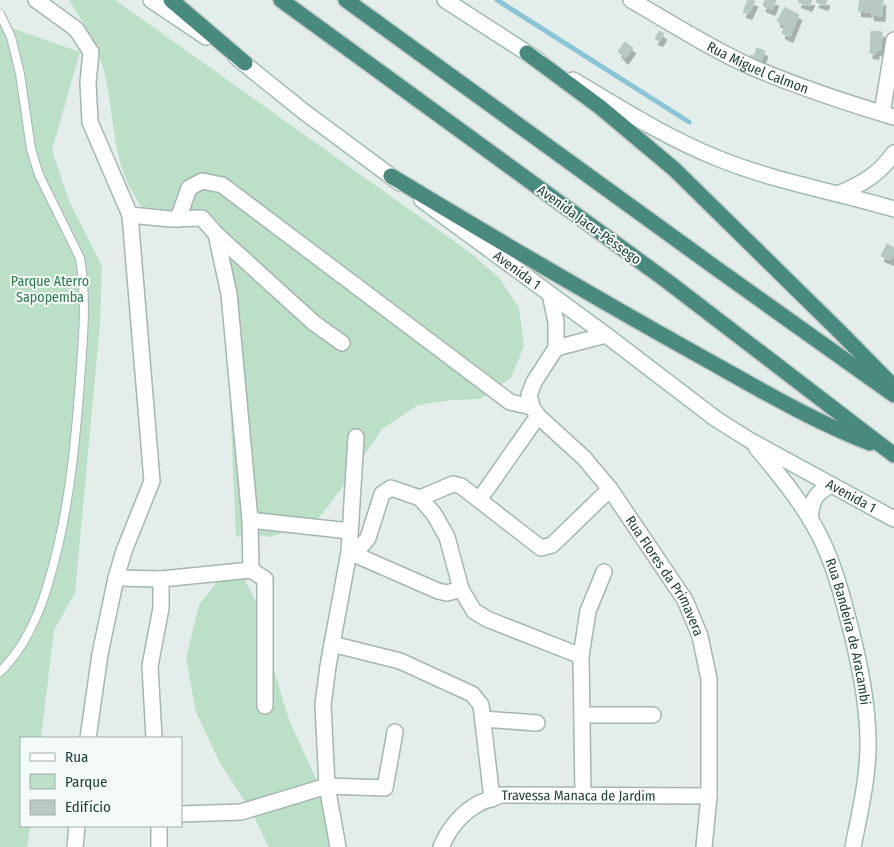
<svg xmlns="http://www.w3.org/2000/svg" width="894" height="847" font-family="'Fira Sans Condensed',sans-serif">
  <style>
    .green { fill: #bbdfc7 }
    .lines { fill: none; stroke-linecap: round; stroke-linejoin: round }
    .stream { stroke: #89c5d5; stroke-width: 5 }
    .building { fill: #b8c9c3; stroke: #b5c8c1; filter: url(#shadow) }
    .service-casing { stroke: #a5b6b1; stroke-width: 10 }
    .minor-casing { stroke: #a5b6b1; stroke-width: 18 }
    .secondary-casing { stroke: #a1bab2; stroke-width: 18 }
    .trunk-casing { stroke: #c1cac8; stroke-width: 18 }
    .service { stroke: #fff; stroke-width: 8 }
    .minor { stroke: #fff; stroke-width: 15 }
    .secondary { stroke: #fff; stroke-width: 15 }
    .trunk { stroke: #498a7e; stroke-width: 15 }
    .labels { text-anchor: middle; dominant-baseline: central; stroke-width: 4; stroke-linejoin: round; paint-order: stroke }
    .street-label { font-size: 14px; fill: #224039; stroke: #f4faf7 }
    .park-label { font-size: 14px; fill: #2a794d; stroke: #f4faf7 }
  </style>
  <defs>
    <filter id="shadow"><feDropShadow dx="3" dy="5.5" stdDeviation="0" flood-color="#0004"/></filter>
  </defs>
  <rect width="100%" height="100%" fill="#e3eeea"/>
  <g class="green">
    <path d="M69,0H115L472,254L500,279L519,308L524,346L511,378L480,399L451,400L418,405L382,429L352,474L320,517L271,537L251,534L236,537L230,399L231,342L229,287L202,218C181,219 161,220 143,208C140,206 137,200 135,196C110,157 115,107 102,64C95,41 82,20 69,0Z"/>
    <path d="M0,24L80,52L52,150L69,201L102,266L100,323L75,593L54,630L41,738H21V826H30L27,847H0Z"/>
    <path d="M240,570L261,612L273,667L289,720L311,768L336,818L346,847H269L250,809L220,763L196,712L186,658L199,605L225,572Z"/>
  </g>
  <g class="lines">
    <path class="stream" d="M497,0L689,122"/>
  </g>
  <g class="building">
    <path d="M748,0L755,1L749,14L743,12Z"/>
    <path d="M765,0H776L772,10L763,6Z"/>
    <path d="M799,0H812L809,6L798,2Z"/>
    <path d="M817,0H827L825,5L816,2Z"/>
    <path d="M860,0H872L869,12L858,11Z"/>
    <path d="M872,0H883L882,16L871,15Z"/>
    <path d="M785,7L799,15L790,37L782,33L785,26L777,21Z"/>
    <path d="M659,31L664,34L660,41L655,39Z"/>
    <path d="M871,31L882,32L881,50H876V54L870,53Z"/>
    <path d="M625,42L633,48L625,59L618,51Z"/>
    <path d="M757,48L765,51L761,62L750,58L751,55L754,56Z"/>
    <path d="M887,244L894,248V254L891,260L881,256Z"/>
  </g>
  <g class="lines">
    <g class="service-casing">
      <path id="service" d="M0,14L11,37L20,74L31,149L39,175L80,258C87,299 83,340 80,380C76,435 71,489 59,542C48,589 35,637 0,672"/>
    </g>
    <g class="minor-casing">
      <g id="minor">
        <path d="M36,0L76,29L91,52L88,82L90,122L130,215L170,219L202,218L216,234L229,294L250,520L251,570"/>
        <path id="s1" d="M631,0C671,23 711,49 754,68C799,87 847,103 894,117"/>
        <path d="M882,113L894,40"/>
        <path d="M178,219L189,188L202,181L222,185L510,402L532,407"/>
        <path d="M216,234L314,323L342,343"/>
        <path id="s2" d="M550,294L556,322V348L534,382L529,395L532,407L538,416L584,458L610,489L685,600L700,636L709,679V796L704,847"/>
        <path d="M556,348L606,335"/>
        <path d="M356,437L349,552L359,549L368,538L382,494L391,488L420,498L453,484L461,486L541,548L552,545L610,489"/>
        <path d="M479,500L538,416"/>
        <path d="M250,520L350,531"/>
        <path d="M116,578L161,579"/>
        <path d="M461,589L474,611L487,619L581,656"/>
        <path d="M332,644L400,661L472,694L481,705L492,799"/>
        <path d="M582,715H653"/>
        <path d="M483,719L537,723"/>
        <path d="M395,732L385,788L327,786L323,705L328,666L349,552L438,591L447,593L461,589L447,537L434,514L420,498"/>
        <path d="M88,738L100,654L116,578L124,551L152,481L130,215"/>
        <path d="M154,738L150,666L161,608V579L251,570L265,579V706"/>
        <path d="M583,795L581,656L588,611L604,572"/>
        <path d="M181,814L241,812L327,786L338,847"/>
        <path d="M75,847L77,826"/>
        <path d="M159,847V826"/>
        <path id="s3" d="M441,847C448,830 461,813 478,804C485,800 494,798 501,795L709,796"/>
      </g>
    </g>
    <g class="secondary-casing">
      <g id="secondary">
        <path d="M151,0L206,37"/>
        <path d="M445,0L538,60"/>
        <path d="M236,57L303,111L400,183"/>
        <path d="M573,80C620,108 667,138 717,158C773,181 836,192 894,209"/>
        <path d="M838,194C862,184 878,175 894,153"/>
        <path id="s4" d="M422,200L606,335L716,419L751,441L894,519"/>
        <path id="s5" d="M756,447C781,477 807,508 823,543C834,566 841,591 847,615C858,655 867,697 868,738C869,775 860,811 853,847"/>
        <path d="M810,519C812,500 814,494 831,485"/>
      </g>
    </g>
    <g class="trunk-casing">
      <g id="trunk">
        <path d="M171,0L245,63"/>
        <path d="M281,0L667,281L894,455"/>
        <path d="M346,0L713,266L894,395"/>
        <path d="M527,53L600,107L674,169L840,332L893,386"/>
        <path d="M391,176C492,237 594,297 698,355C754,386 810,420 870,443"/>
      </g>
    </g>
    <use href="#service" class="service"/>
    <use href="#minor" class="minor"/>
    <use href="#secondary" class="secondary"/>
    <use href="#trunk" class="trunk"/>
  </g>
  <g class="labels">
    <g class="street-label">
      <text stroke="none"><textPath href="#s1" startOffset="144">Rua Miguel Calmon</textPath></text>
      <text transform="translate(589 225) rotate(36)">Avenida Jacu-Pêssego</text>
      <text stroke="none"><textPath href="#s4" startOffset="118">Avenida 1</textPath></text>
      <text stroke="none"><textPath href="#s4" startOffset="522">Avenida 1</textPath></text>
      <text stroke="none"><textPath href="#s2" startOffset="338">Rua Flores da Primavera</textPath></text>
      <text stroke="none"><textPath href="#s5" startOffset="210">Rua Bandeira de Aracambi</textPath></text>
      <text stroke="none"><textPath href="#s3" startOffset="160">Travessa Manaca de Jardim</textPath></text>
    </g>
    <g class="park-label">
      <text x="50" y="281">Parque Aterro<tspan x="50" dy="16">Sapopemba</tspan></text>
    </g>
  </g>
  <rect x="20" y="737" width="162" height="90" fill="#f4faf7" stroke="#a0b0ab"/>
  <rect x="30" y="753" width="25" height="8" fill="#ffffff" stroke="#a0b0ab"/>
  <text x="65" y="762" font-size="15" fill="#224039">Rua</text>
  <rect x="30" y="774" width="25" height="15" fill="#bbdfc7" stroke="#a0b0ab"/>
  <text x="65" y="787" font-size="15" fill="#224039">Parque</text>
  <rect x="30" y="800" width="25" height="15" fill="#b8c9c3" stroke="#a0b0ab"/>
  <text x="65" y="812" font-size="15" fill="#224039">Edifício</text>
</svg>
